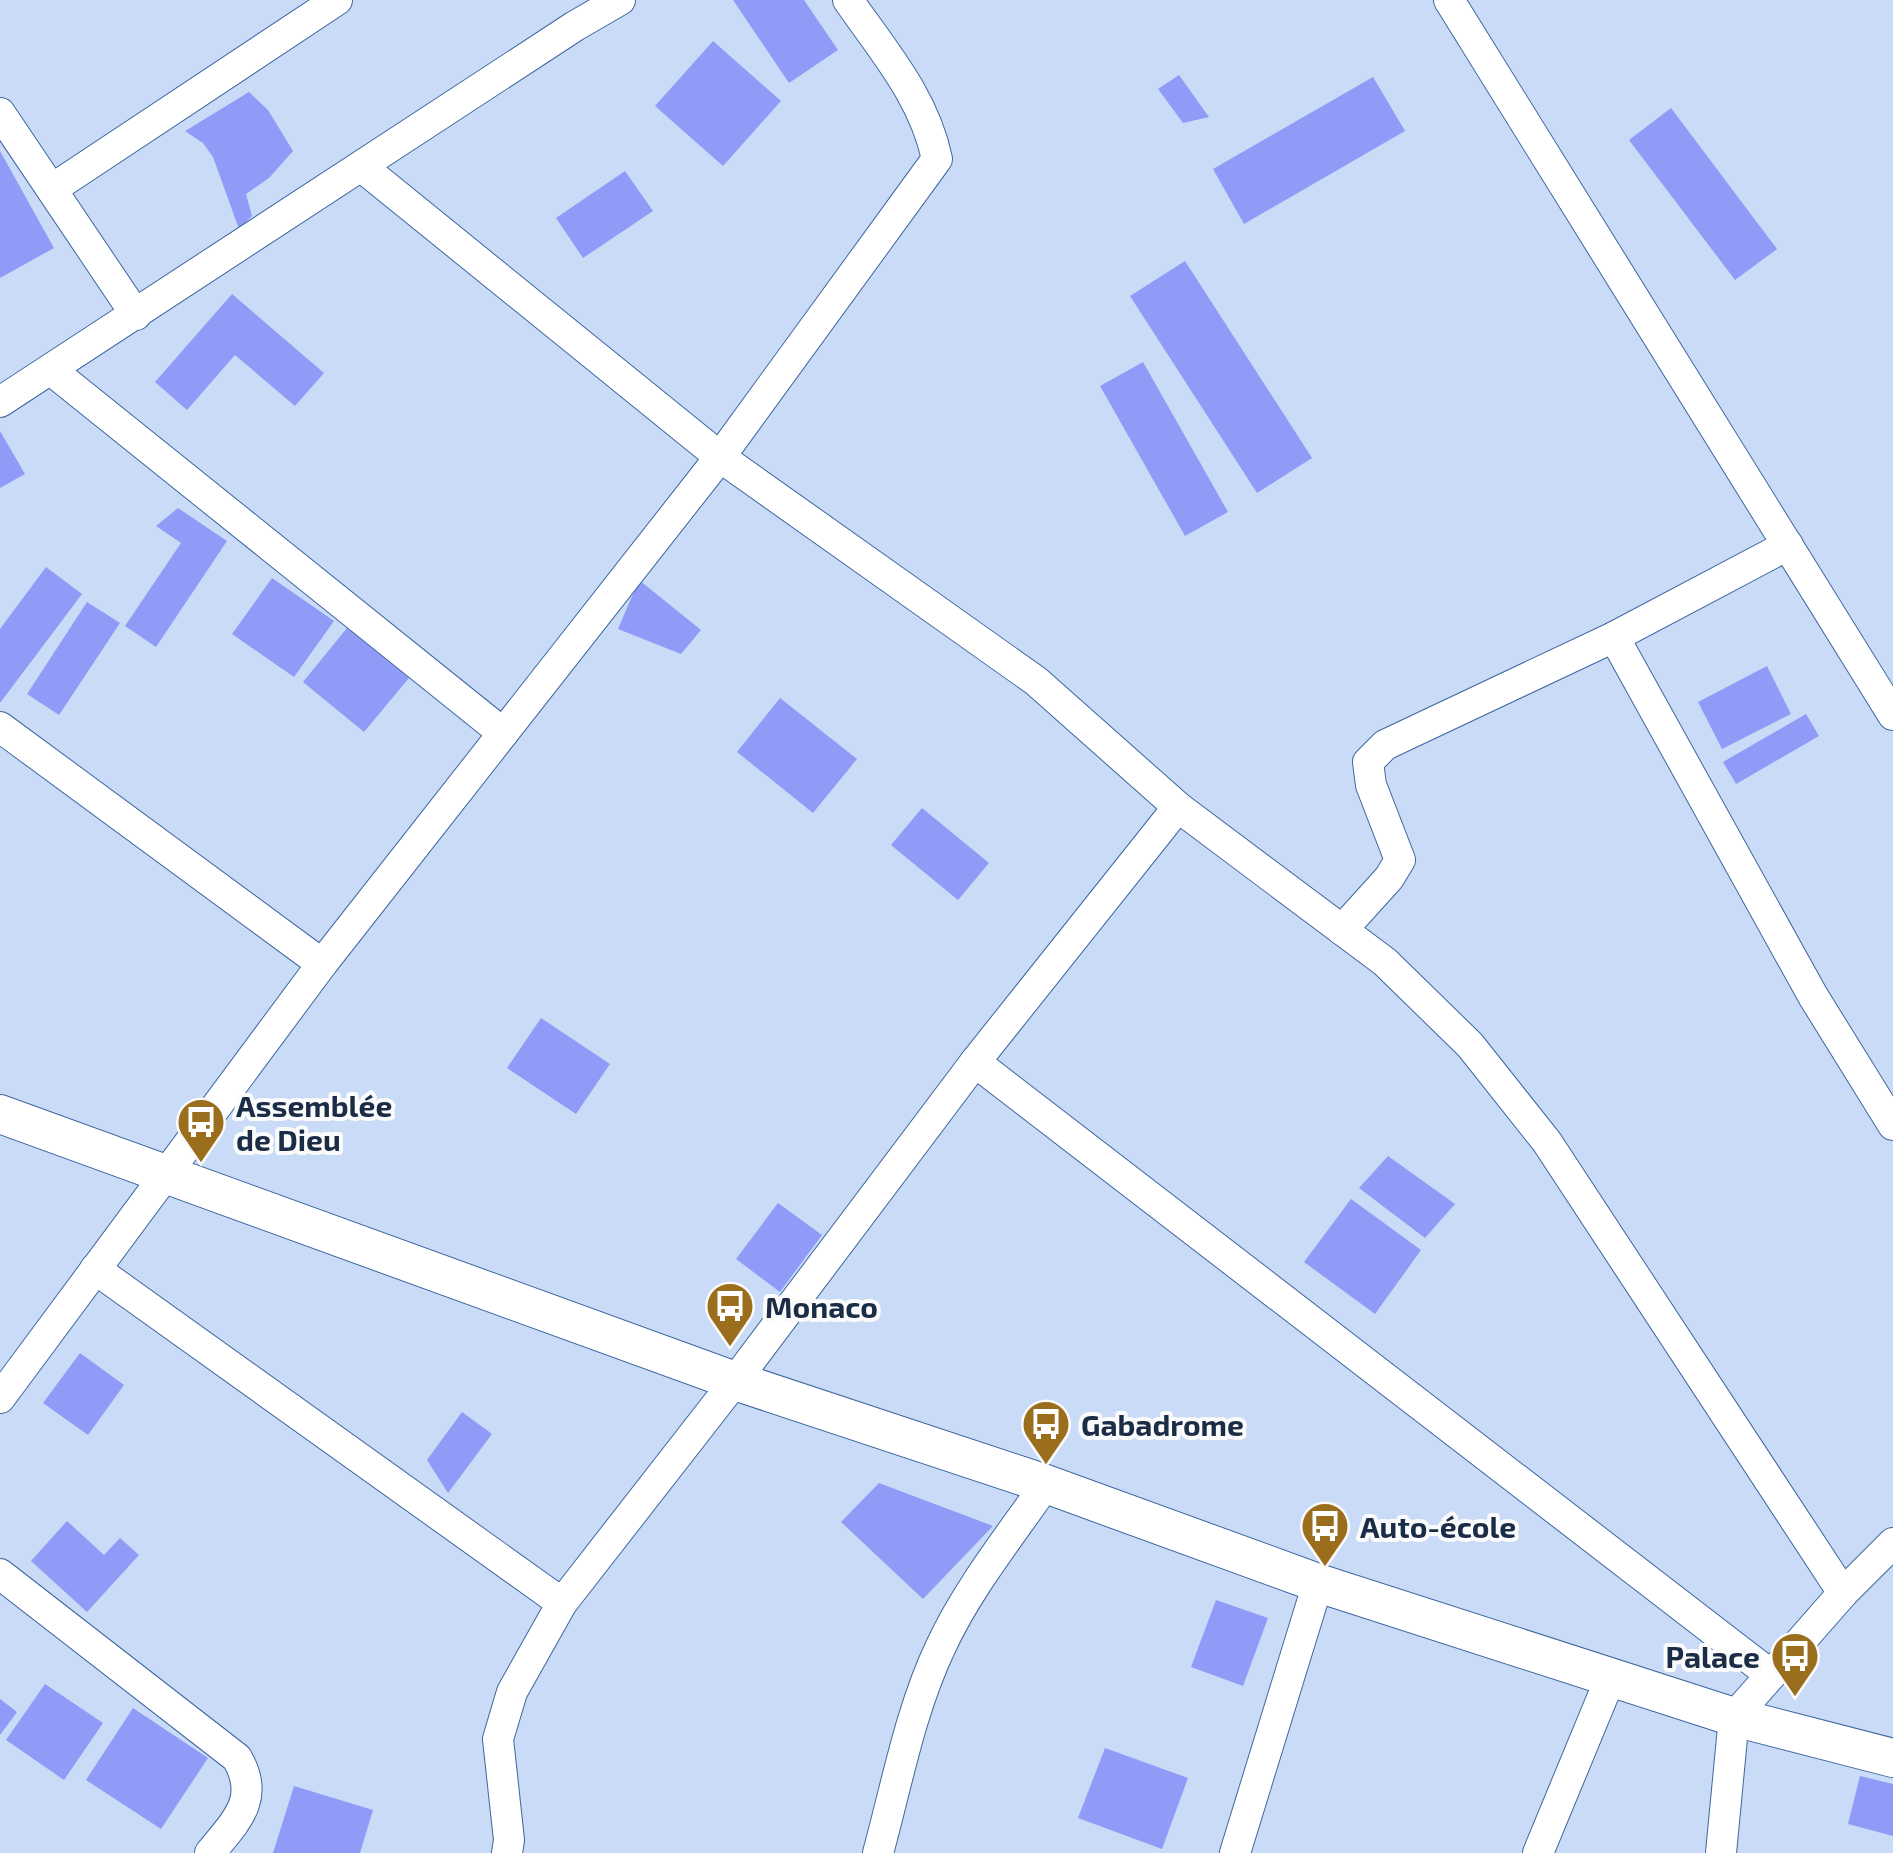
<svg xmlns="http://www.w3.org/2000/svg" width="1893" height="1853" font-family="'Exo 2',sans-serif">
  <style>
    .building { fill: #909bf7 }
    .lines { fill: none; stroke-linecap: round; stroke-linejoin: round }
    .minor-casing { stroke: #3d66a0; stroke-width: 32 }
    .tertiary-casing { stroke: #3d66a0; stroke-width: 40 }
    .minor { stroke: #fff; stroke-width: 30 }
    .tertiary { stroke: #fff; stroke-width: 38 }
    .labels { text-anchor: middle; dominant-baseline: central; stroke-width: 8; stroke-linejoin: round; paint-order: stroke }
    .poi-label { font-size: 30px; font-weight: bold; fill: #1b2d46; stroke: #fbfbfb; text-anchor: start }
  </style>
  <rect width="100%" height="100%" fill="#c9dbf6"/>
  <g class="building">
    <path d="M733,0H804L838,50L789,83Z"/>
    <path d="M713,41L781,101L723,166L655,106Z"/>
    <path d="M1179,75L1209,117L1183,123L1158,89Z"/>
    <path d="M1373,77L1405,131L1244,224L1213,169Z"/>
    <path d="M249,92L268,110L293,151L269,178L246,194L252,216L239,229L213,157L203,143L185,131Z"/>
    <path d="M1671,108L1777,249L1735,280L1629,140Z"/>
    <path d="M0,151L54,248L0,278Z"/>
    <path d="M625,171L653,211L583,258L556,218Z"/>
    <path d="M1185,261L1312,458L1257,493L1130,296Z"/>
    <path d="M232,294L324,373L295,406L235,355L187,410L155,382Z"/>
    <path d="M1143,362L1228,512L1185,536L1100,386Z"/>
    <path d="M0,431L25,474L0,488Z"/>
    <path d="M178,508L227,541L156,647L125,626L181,543L156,526Z"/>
    <path d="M46,567L82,594L0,703V629Z"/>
    <path d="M272,578L334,621L294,677L232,634Z"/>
    <path d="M639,580L701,630L681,654L618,629Z"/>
    <path d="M87,602L120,623L59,715L27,694Z"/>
    <path d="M347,628L409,678L364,732L303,682Z"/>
    <path d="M1767,666L1791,714L1722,749L1698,702Z"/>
    <path d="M780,698L857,759L813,813L737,752Z"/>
    <path d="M1806,714L1819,736L1736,784L1723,762Z"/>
    <path d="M922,808L989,863L958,900L891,845Z"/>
    <path d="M541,1018L610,1064L576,1114L507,1068Z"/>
    <path d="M1388,1156L1455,1204L1425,1238L1359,1188Z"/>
    <path d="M1351,1199L1421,1250L1375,1314L1304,1262Z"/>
    <path d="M778,1203L822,1235L780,1292L736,1259Z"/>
    <path d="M80,1353L124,1385L88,1435L43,1403Z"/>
    <path d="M462,1412L492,1434L448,1493L427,1460Z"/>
    <path d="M879,1483L993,1526L923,1599L841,1522Z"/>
    <path d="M67,1521L104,1555L120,1538L139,1555L87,1612L31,1561Z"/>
    <path d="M1216,1600L1268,1618L1243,1686L1191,1667Z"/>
    <path d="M45,1684L103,1723L64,1780L6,1740Z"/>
    <path d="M0,1699L17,1712L0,1735Z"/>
    <path d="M133,1708L208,1758L161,1829L86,1780Z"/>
    <path d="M1105,1748L1188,1778L1162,1849L1078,1818Z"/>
    <path d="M1860,1776L1893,1784V1836L1848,1824Z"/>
    <path d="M294,1786L373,1810L360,1853H273Z"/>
  </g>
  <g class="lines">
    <g class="minor-casing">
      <g id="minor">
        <path d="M1449,0L1893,715"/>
        <path d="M0,113L136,315"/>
        <path d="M362,167L720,457L1036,681L1178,807L1385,962L1470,1045L1547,1142L1843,1593"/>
        <path d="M52,189L337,0"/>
        <path d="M51,370L503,733"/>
        <path d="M0,402L575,26L620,0"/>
        <path d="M1614,637L1813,996L1893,1125"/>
        <path d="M0,727L322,964"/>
        <path d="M1342,930L1389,878L1400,860L1371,785L1368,762L1385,745L1614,637L1788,545"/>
        <path d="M975,1062L1771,1675"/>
        <path d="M95,1269L562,1603"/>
        <path d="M0,1398L322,964L720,457L937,159C924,97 884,52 848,0"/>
        <path d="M0,1574L237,1758C261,1799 236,1821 210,1853"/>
        <path d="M507,1853L509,1840L498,1739L512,1692L562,1603L735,1381L975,1062L1178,807"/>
        <path d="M878,1853C897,1784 910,1711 941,1646C968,1588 1010,1536 1046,1484"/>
        <path d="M1235,1853L1318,1583"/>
        <path d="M1538,1853L1610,1679"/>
        <path d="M1721,1853L1734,1717L1843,1593L1893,1543"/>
      </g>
    </g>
    <g class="tertiary-casing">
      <path id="tertiary" d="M0,1114L735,1381L1046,1484L1318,1583L1734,1717L1893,1758"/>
    </g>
    <use href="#minor" class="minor"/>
    <use href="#tertiary" class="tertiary"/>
  </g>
  <defs>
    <g id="bus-pin" transform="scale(2.5)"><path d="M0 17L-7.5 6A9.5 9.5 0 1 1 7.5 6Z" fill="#9b6e1e" stroke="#fbfbfb"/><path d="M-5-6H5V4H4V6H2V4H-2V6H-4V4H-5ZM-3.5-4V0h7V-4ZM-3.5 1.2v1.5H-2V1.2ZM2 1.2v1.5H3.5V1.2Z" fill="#fff"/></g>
  </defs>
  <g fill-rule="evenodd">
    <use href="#bus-pin" x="201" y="1122"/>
    <use href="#bus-pin" x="730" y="1306"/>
    <use href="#bus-pin" x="1046" y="1424"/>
    <use href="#bus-pin" x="1325" y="1526"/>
    <use href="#bus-pin" x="1795" y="1656"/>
  </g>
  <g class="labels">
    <g class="poi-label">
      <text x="236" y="1105">Assemblée<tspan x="236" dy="34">de Dieu</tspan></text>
      <text x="765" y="1306">Monaco</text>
      <text x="1081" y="1424">Gabadrome</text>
      <text x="1360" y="1526">Auto-école</text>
      <text x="1760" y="1656" text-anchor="end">Palace</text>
    </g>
  </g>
</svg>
